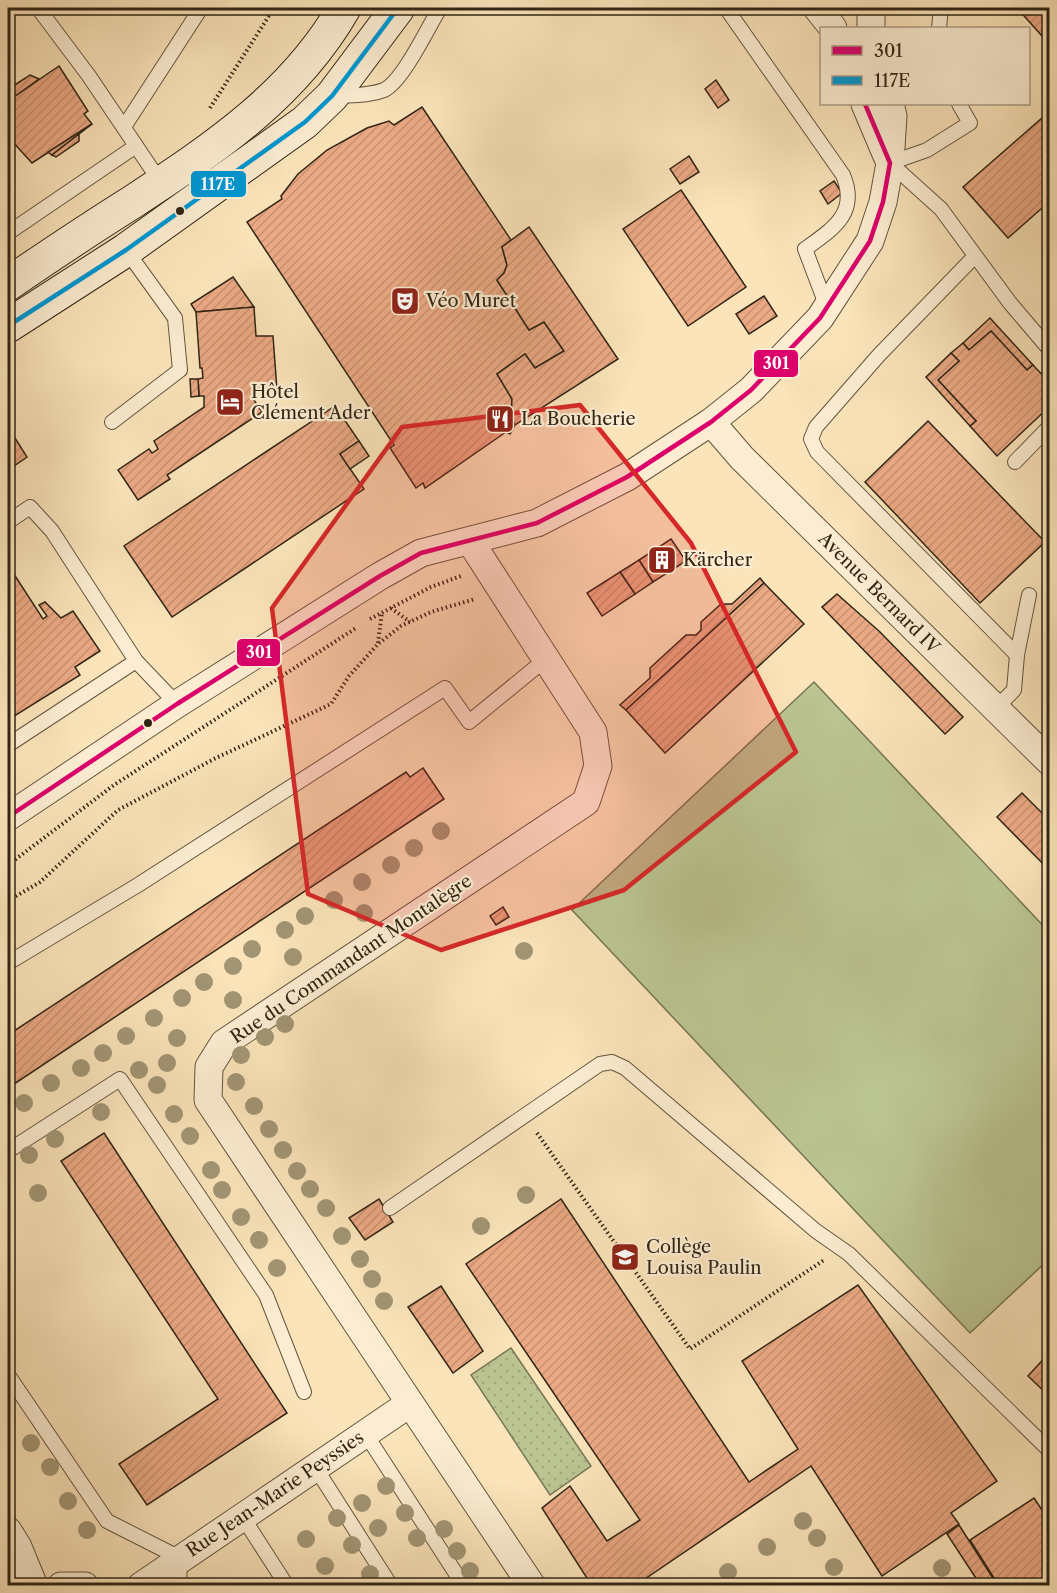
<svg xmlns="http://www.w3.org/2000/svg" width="1057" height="1593" font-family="'Libre Caslon Text',serif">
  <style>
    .garden { fill: url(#garden-dots); stroke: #767554; stroke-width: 1.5 }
    .pitch { fill: #bbc592; stroke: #767554; stroke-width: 1.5 }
    .building { fill: url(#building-hatch); stroke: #302515; stroke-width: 1.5 }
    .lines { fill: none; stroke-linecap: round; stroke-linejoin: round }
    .service-casing { stroke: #63553e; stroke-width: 16 }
    .minor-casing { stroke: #63553e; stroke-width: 29 }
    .secondary-casing { stroke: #302515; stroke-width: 35 }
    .path { stroke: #302515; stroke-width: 4; stroke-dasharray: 1.5 3; stroke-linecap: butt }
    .service { stroke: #fcedd2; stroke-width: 14 }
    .minor { stroke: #fcedd2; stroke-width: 27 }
    .secondary { stroke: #fcedd2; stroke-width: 33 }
    .bus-1-casing { stroke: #fcedd2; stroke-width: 9 }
    .bus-2-casing { stroke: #fcedd2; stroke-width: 9 }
    .bus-1 { stroke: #dc006b; stroke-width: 4.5 }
    .bus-2 { stroke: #0098d4; stroke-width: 4.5 }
    .tree { fill: #a29574 }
    .marked { fill: #d62828; fill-opacity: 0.2; stroke: #d62828; stroke-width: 4.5; stroke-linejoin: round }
    .bus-dot { fill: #302515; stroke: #fcedd2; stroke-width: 2 }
    .labels { text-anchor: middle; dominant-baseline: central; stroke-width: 4.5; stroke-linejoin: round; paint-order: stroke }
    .poi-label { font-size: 18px; fill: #302515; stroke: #fcedd2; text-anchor: start }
    .street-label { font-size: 18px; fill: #302515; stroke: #fcedd2 }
    .line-badge { stroke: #fcedd2; stroke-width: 2 }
    .badge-label { font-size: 16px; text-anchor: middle; font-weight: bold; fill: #fff }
  </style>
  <defs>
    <pattern id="garden-dots" width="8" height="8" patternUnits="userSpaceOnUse" patternTransform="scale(1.5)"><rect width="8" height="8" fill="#bbc592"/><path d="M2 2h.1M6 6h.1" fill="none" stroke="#a1a97d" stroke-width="1.8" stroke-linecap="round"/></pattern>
    <pattern id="building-hatch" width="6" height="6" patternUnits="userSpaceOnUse" patternTransform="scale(1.5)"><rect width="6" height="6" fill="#eba984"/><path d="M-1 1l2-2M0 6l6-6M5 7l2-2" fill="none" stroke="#ca9171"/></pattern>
  </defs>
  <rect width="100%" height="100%" fill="#fbe4ba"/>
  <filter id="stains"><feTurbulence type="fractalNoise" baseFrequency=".00333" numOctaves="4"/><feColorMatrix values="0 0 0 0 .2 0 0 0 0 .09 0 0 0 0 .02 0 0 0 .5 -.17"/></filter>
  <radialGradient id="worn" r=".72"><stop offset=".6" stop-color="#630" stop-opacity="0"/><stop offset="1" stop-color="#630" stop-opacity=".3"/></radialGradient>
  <path class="garden" d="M511,1348L591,1466L550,1495L471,1375Z"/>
  <path class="pitch" d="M814,682L1049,932V1259L970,1333L572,910Z"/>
  <g class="building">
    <path d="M1017,8H1050V45Z"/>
    <path d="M59,66L88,111L84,114L92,124L32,163L11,140L8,142L13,150L8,154V101Z"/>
    <path d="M30,75L39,79L11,99L10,88Z"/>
    <path d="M716,80L729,100L718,108L705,89Z"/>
    <path d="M422,107L511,240L502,247L507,265L504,273L497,280L529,330L544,322L564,351L535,368L525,354L497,374L512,399L511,415L515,425L510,434L506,432L425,488L423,483L416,488L390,448L394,445L247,222L282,199L281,196L298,174L327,150L367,128L389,121L394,125Z"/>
    <path d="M1050,111V201L1008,238L963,187Z"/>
    <path d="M92,124L52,155L48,152Z"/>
    <path d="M79,134V141L56,157L52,155Z"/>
    <path d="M689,156L699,172L680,184L670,169Z"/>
    <path d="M834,181L842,193L828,204L820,191Z"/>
    <path d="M681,190L746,287L688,326L623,229Z"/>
    <path d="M529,227L618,359L515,425L511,415L512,399L497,374L525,354L535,368L564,351L544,322L529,330L497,280L504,273L507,265L502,247Z"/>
    <path d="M233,277L254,307L196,312L191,304Z"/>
    <path d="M764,296L777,316L749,334L736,314Z"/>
    <path d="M254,307L256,336H273L277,390L254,392L252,397L262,412L167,475L170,479L138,500L118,470L149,449L152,453L158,449L154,441L204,407V396H199L198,379L203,378L202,368H200L196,312Z"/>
    <path d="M990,318L1033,365L1027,370L991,331L969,350L963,343Z"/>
    <path d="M991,331L1027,370L1033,365L1050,383V406L997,456L970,426L976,421L938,380L959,361L951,353L963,343L969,350Z"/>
    <path d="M951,353L959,361L938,380L976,421L970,426L926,377Z"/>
    <path d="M190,379H198L199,396L191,397Z"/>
    <path d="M335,406L359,441L340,454L364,489L172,617L124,546Z"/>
    <path d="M928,421L1045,542L980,603L865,482Z"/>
    <path d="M8,427L27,457L8,470Z"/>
    <path d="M359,441L369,456L350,469L340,454Z"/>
    <path d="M671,539L686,561L653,582L639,560Z"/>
    <path d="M639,560L653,582L635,594L620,572Z"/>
    <path d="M8,565L43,619L47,616L39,605L45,602L61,618L73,611L100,651L75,667L80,675L8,720V665L12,662L8,656Z"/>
    <path d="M620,572L635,594L602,616L587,593Z"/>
    <path d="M760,578L764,583L626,710L620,705L650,678V668L686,635H696L701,630V622L721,604H732Z"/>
    <path d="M764,583L804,624L665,753L626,710Z"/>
    <path d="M837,594L880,632L963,717L945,734L822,607Z"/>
    <path d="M423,768L444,799L8,1088V1035L406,772L410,777Z"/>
    <path d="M1022,793L1050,821V871L997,817Z"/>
    <path d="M503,907L509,917L496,925L490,916Z"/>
    <path d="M104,1133L287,1413L147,1505L119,1464L218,1399L61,1161Z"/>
    <path d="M379,1199L393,1222L365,1240L349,1218Z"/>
    <path d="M561,1199L749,1482L798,1449L742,1361L858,1285L997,1481L951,1513L959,1524L882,1576L811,1466L645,1579L649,1586H592L542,1508L570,1486L607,1541L640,1520L466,1264Z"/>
    <path d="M441,1286L483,1351L453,1373L408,1307Z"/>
    <path d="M1050,1352V1397L1028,1376Z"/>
    <path d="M1034,1498L1050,1522V1586H999L970,1540Z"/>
    <path d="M959,1525L998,1586H981L947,1534Z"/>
  </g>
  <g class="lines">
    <g class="service-casing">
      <g id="service">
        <path d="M38,8L89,76L161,183"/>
        <path d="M726,8L843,175C859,213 833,229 805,249L827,307"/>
        <path d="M939,28L941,8"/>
        <path d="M337,96C353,95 369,96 384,90C403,81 428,27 440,8"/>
        <path d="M124,127L201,8"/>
        <path d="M890,163L941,209L1010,303L1050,350"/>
        <path d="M890,163L927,150L970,123L959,104"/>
        <path d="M8,233L136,146"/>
        <path d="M975,256L879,355L816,427L811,439L817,452L1017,655L1029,595"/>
        <path d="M112,422L180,370L175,318L126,250"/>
        <path d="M1015,462L1050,426"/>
        <path d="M8,522L30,507L52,531L136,661L177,704"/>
        <path d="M996,708L1014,690L1017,655"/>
        <path d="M8,745L136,661"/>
        <path d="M8,963L138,885L445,688L469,722L546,659"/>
        <path d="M8,1151L120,1079L266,1295L304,1392"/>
        <path d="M390,1208L600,1064L612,1062L625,1068L816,1231L849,1254L1050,1451"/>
        <path d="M8,1375L107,1521L180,1558L179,1586"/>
        <path d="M365,1433L464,1586"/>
        <path d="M315,1467L391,1586"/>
        <path d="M242,1516L287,1586"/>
      </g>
    </g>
    <g class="minor-casing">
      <g id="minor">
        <path d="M817,8L833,28"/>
        <path d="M871,8V28"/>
        <path d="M865,104L887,156"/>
        <path d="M711,422L742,458L1050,762"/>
        <path d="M470,541L593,732L598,766L586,802L224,1043L209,1067L208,1100L532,1586"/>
        <path d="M8,817L177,704L380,576L421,553L537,523L627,477L711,422L751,390L820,318L870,241L883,202L890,163L893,116L890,104"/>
        <path d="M8,1531L18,1547L34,1586"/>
        <path d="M61,1586H85"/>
        <path d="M141,1586L409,1404"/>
      </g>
    </g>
    <g class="secondary-casing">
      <g id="secondary">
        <path d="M8,284C49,256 91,228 134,201C215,148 295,94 344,8"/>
        <path d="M8,326L126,250L305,122L332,96L398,8"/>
      </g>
    </g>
    <g class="path">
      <path d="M210,108L274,8"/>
      <path d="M391,608L410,622"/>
      <path d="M370,619L431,587L461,576"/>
      <path d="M378,643L382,612"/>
      <path d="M8,865L114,785L356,628"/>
      <path d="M8,901L40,882L118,810L216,758L331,704L349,676L378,644L401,626L431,612L475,599"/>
      <path d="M537,1133L690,1349L824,1260"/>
    </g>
    <use href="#service" class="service"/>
    <use href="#minor" class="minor"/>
    <use href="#secondary" class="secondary"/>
    <g class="bus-1-casing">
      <path id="bus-1" d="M8,817L177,704L380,576L421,553L537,523L627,477L711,422L751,390L820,318L870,241L883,202L890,163L865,104"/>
    </g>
    <g class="bus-2-casing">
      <path id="bus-2" d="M8,326L126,250L305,122L332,96L398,8"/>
    </g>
    <use href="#bus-1" class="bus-1"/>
    <use href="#bus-2" class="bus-2"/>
  </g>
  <g class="tree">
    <circle cx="441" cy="831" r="9"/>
    <circle cx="414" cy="848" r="9"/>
    <circle cx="391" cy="865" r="9"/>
    <circle cx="362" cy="882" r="9"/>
    <circle cx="334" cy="900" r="9"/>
    <circle cx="364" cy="913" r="9"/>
    <circle cx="305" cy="916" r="9"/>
    <circle cx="285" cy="930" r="9"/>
    <circle cx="252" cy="949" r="9"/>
    <circle cx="524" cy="951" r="9"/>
    <circle cx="293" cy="957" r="9"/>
    <circle cx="233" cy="966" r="9"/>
    <circle cx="204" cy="982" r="9"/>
    <circle cx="182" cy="998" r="9"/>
    <circle cx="233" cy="1000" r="9"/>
    <circle cx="154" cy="1018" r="9"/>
    <circle cx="285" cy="1024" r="9"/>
    <circle cx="126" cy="1036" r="9"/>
    <circle cx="265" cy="1037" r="9"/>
    <circle cx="177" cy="1038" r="9"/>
    <circle cx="103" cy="1053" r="9"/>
    <circle cx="241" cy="1055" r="9"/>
    <circle cx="167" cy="1063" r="9"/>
    <circle cx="81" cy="1068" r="9"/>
    <circle cx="139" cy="1070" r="9"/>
    <circle cx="236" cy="1082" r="9"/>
    <circle cx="51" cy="1083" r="9"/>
    <circle cx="157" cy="1085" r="9"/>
    <circle cx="24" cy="1103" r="9"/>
    <circle cx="254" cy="1106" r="9"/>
    <circle cx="101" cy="1112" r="9"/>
    <circle cx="174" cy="1114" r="9"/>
    <circle cx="269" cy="1129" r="9"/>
    <circle cx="190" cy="1136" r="9"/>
    <circle cx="55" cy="1139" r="9"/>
    <circle cx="283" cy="1150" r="9"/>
    <circle cx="29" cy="1155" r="9"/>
    <circle cx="211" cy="1170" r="9"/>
    <circle cx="297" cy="1171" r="9"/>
    <circle cx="310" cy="1189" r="9"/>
    <circle cx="222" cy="1190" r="9"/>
    <circle cx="38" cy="1193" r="9"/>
    <circle cx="526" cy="1195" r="9"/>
    <circle cx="326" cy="1208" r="9"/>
    <circle cx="241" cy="1217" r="9"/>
    <circle cx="481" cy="1226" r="9"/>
    <circle cx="342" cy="1236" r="9"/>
    <circle cx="259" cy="1240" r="9"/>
    <circle cx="360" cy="1259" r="9"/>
    <circle cx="277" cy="1268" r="9"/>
    <circle cx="372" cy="1279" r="9"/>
    <circle cx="384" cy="1301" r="9"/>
    <circle cx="31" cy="1443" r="9"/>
    <circle cx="50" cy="1467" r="9"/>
    <circle cx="386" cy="1486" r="9"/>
    <circle cx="68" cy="1501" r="9"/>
    <circle cx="362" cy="1503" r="9"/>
    <circle cx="405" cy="1513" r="9"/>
    <circle cx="337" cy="1518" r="9"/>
    <circle cx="803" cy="1521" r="9"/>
    <circle cx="378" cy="1528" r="9"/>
    <circle cx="444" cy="1529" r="9"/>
    <circle cx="87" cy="1530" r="9"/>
    <circle cx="417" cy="1538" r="9"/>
    <circle cx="817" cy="1538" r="9"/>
    <circle cx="306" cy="1539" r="9"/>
    <circle cx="352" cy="1545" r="9"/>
    <circle cx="767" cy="1547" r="9"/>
    <circle cx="457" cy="1551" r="9"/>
    <circle cx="325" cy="1566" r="9"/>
    <circle cx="834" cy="1567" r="9"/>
    <circle cx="942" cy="1568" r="9"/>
    <circle cx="470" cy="1571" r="9"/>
    <circle cx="728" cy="1572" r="9"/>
    <circle cx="370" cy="1574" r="9"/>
  </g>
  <path class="marked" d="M580,405L691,543L796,752L624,890L441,950L308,894L272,608L402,427Z"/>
  <defs>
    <g id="theatre-square" transform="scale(1.5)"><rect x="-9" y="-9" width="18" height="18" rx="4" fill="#8f2418" stroke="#fcedd2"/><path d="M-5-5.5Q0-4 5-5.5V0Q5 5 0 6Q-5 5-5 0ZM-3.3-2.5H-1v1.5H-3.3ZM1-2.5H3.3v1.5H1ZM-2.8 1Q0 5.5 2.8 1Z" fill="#fff"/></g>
    <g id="hotel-square" transform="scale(1.5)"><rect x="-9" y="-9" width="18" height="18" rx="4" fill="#8f2418" stroke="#fcedd2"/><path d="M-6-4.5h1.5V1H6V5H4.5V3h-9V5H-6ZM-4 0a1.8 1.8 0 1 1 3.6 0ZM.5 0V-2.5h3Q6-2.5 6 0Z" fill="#fff"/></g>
    <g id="restaurant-square" transform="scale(1.5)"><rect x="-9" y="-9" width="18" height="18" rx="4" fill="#8f2418" stroke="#fcedd2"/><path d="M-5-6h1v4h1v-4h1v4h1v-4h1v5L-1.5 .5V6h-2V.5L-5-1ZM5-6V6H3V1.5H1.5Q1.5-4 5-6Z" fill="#fff"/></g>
    <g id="building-square" transform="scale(1.5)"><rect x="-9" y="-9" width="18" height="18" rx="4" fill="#8f2418" stroke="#fcedd2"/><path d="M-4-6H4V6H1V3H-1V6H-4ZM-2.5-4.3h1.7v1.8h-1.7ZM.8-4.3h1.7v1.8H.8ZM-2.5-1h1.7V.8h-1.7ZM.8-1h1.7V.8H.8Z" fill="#fff"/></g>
    <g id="school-square" transform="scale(1.5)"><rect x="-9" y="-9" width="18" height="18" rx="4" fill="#8f2418" stroke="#fcedd2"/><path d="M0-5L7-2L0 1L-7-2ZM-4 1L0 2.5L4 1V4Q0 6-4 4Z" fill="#fff"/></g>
  </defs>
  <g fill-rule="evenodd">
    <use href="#theatre-square" x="405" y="301"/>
    <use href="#hotel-square" x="230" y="402"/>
    <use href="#restaurant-square" x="500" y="419"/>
    <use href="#building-square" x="662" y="560"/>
    <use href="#school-square" x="625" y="1257"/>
  </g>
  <g class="bus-dot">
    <circle cx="180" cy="211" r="5"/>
    <circle cx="148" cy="723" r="5"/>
  </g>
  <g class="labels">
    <g class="poi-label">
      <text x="426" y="301">Véo Muret</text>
      <text x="251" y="392">Hôtel<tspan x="251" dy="21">Clément Ader</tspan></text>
      <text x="521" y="419">La Boucherie</text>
      <text x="683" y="560">Kärcher</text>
      <text x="646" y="1247">Collège<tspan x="646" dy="21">Louisa Paulin</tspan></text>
    </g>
    <g class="street-label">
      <text transform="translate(879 593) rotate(45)">Avenue Bernard IV</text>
      <text transform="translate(351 959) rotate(-34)">Rue du Commandant Montalègre</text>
      <text transform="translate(275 1494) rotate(-34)">Rue Jean-Marie Peyssies</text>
    </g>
  </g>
  <g class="line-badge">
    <rect x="190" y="170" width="57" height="28" rx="6" fill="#0098d4"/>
    <rect x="753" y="349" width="46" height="29" rx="6" fill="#dc006b"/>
    <rect x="236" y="638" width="45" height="29" rx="6" fill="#dc006b"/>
  </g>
  <g class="badge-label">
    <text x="218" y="190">117E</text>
    <text x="776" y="369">301</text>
    <text x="259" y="658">301</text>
  </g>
  <rect width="1057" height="1593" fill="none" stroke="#fbe4ba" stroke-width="30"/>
  <rect x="9" y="9" width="1039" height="1575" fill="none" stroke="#302515" stroke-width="3"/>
  <rect x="15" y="15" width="1027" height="1563" fill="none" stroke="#302515" stroke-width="1.5"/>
  <rect x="820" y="27" width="210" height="78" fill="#fcedd2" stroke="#aa9d86" stroke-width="1.5"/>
  <rect x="832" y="46" width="30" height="9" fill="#dc006b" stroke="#aa9d86" stroke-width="1.5"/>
  <text x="874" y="57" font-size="18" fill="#302515">301</text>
  <rect x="832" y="76" width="30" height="9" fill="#0098d4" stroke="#aa9d86" stroke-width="1.5"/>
  <text x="874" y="87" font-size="18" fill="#302515">117E</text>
  <rect width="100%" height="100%" filter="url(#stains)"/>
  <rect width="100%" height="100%" fill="url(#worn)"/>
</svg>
